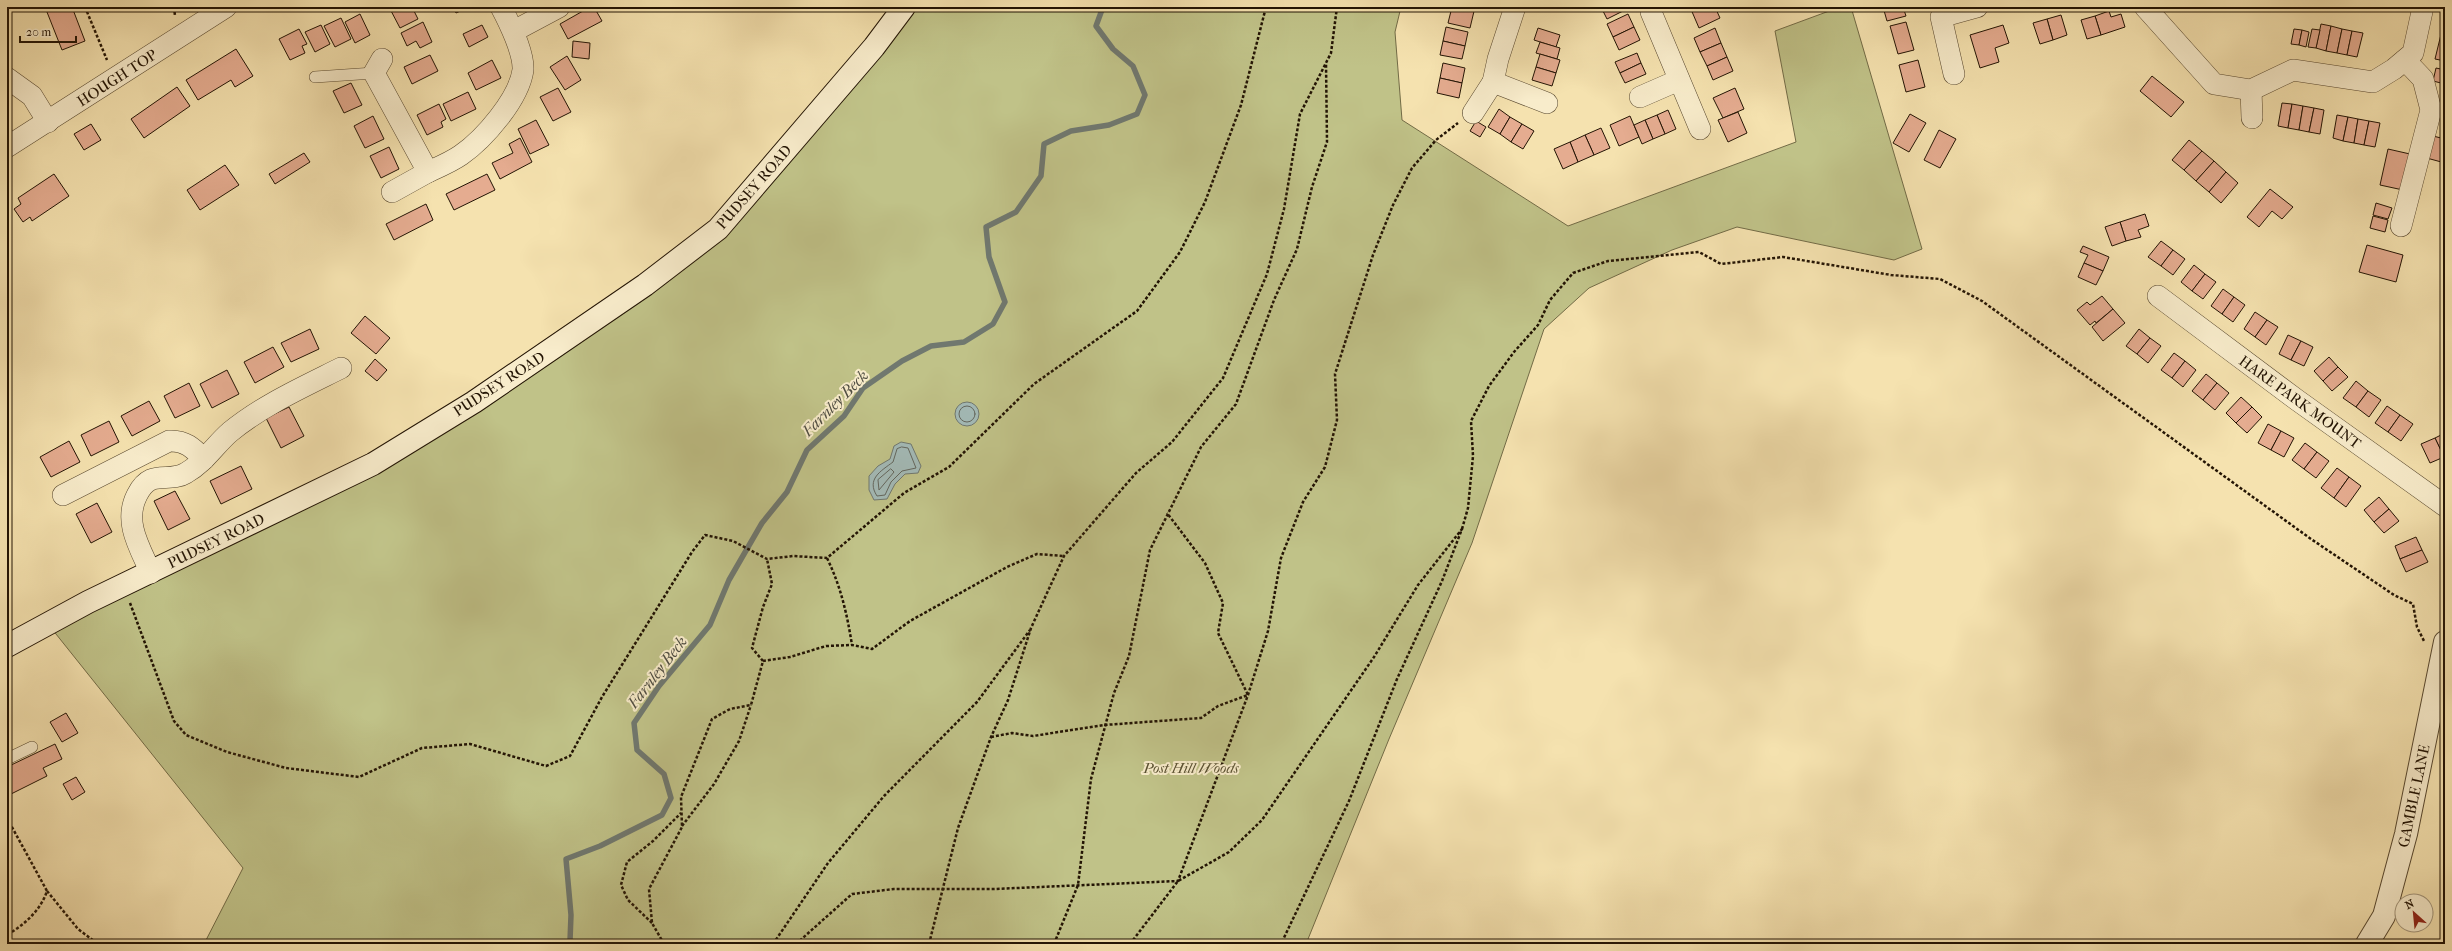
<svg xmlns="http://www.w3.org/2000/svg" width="2452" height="951" font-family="'IM FELL French Canon',serif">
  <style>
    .green { fill: #c0c288; stroke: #726b46 }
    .water { fill: #a3bab7; stroke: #70786f }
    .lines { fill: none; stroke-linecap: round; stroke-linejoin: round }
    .shore { stroke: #63675e; stroke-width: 1 }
    .stream { stroke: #70786f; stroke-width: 5.5 }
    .building { fill: #e5ac90; stroke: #231404 }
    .service-casing { stroke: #58482f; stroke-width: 12 }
    .minor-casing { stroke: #58482f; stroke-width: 22 }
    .tertiary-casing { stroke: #58482f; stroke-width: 24 }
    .secondary-casing { stroke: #231404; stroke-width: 24 }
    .path { stroke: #231404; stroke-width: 2.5; stroke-dasharray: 3 2; stroke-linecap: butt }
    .service { stroke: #f8eccb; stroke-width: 11 }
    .minor { stroke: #f8eccb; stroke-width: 21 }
    .tertiary { stroke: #f8eccb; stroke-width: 22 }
    .secondary { stroke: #f8eccb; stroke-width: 22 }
    .labels { text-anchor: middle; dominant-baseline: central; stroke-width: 4; stroke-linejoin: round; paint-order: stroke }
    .street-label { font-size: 15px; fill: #231404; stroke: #f8eccb }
    .park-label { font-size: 15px; font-style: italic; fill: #5a5132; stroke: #f8eccb }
    .water-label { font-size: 16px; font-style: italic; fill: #504e43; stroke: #f8eccb }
  </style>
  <rect width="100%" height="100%" fill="#f5e2af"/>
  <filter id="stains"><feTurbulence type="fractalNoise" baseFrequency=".005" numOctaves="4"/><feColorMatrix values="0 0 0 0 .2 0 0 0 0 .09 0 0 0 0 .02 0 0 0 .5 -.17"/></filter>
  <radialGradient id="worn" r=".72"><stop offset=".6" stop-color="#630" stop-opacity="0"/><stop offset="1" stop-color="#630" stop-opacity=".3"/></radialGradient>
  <path class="green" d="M904,7H1401L1395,32L1402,120L1568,226L1796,142L1775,31L1840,7H1851L1922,249L1894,260L1737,227L1672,250L1589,288L1544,329L1472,543L1389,739L1306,944H204L243,868L48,624L373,464L718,229Z"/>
  <g class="water">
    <circle cx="967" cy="414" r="12"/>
    <path d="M901,442L911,444L921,466L918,473L905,474L895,484L887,499L874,500L869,490V476L878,466L890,459L894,446Z"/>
  </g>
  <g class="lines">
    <g class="shore">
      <circle cx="967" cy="414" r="8"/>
      <path d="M902,447L908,448L916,468L902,471L891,482L885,495L877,496C866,479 881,471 893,462L897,449Z"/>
      <path d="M891,469L894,472L879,490L878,480Z"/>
    </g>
    <path class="stream" d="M573,944L570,941L571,915L566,859L600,846L662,815L671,798L664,774L637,750L634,723L659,686L710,625L729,580L762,523L787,492L807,450L844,416L863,388L902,361L931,346L964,342L993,324L1005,302L989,257L986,227L1016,212L1041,176L1044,144L1071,131L1109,125L1137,114L1145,95L1133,66L1113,49L1096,26L1103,7"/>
  </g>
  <g class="building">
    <path d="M45,7H72L85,41L62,50Z"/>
    <path d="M389,7H412L418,19L400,28Z"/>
    <path d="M453,7H469L456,13Z"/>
    <path d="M590,7H594L602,21L568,39L560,24Z"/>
    <path d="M1452,7H1475L1470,28L1448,23Z"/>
    <path d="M1601,7H1621L1623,11L1607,19Z"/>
    <path d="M1690,7H1715L1720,18L1699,28Z"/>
    <path d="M1883,7H1903L1906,16L1887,21Z"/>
    <path d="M2109,11L2111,17L2121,14L2125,27L2101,35L2095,16Z"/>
    <path d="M360,14L370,35L355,43L345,22Z"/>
    <path d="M1628,14L1634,27L1613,37L1607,24Z"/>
    <path d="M2061,15L2067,35L2053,40L2047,19Z"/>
    <path d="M2095,16L2101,35L2087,39L2081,20Z"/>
    <path d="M341,18L351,39L335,47L324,26Z"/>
    <path d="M2047,19L2053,40L2040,44L2033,23Z"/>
    <path d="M423,22L432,42L420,48L416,41L407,46L401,33Z"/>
    <path d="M1906,22L1914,50L1898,54L1890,26Z"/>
    <path d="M2444,22H2445V61L2435,59Z"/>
    <path d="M2321,24L2331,26L2326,51L2316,48Z"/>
    <path d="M321,25L330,44L315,52L305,32Z"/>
    <path d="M482,25L488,37L469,47L463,34Z"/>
    <path d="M2003,25L2009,43L1995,48L1999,62L1980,68L1970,35Z"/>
    <path d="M2331,26L2342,29L2337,53L2326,51Z"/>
    <path d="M1446,27L1468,32L1465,46L1443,41Z"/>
    <path d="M1634,27L1640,40L1619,50L1613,37Z"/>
    <path d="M1538,28L1560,35L1556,47L1534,40Z"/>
    <path d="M1715,28L1721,43L1700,52L1694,38Z"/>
    <path d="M299,29L307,44L302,46L305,53L290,60L279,39Z"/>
    <path d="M2294,29L2302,30L2299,45L2291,44Z"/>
    <path d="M2312,29L2320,30L2316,48L2308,47Z"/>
    <path d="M2342,29L2352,31L2347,55L2337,53Z"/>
    <path d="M2302,30L2309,32L2306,47L2299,45Z"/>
    <path d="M2352,31L2363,33L2357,57L2347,55Z"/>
    <path d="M573,41L590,43L589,59L572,57Z"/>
    <path d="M1443,41L1465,46L1462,59L1440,55Z"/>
    <path d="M1540,42L1560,48L1557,59L1536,53Z"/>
    <path d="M1721,43L1727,57L1707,66L1700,52Z"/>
    <path d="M236,49L253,76L235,87L231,80L198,100L186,80Z"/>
    <path d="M1637,53L1641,63L1620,73L1615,62Z"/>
    <path d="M1540,54L1560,60L1556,73L1536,67Z"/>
    <path d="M430,55L438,71L412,84L404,67Z"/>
    <path d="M567,56L581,80L565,90L550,67Z"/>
    <path d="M1727,57L1733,71L1713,80L1707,66Z"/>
    <path d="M492,60L501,78L476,90L468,73Z"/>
    <path d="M1918,60L1925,87L1906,92L1899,65Z"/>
    <path d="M1443,63L1465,68L1462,83L1440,78Z"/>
    <path d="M1641,63L1646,74L1625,83L1620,73Z"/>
    <path d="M1536,67L1556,73L1552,86L1532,80Z"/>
    <path d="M2436,68L2445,70V84L2433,81Z"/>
    <path d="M2152,76L2184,102L2171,117L2140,91Z"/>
    <path d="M1440,78L1462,83L1459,98L1437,93Z"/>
    <path d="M351,83L362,105L344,113L333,91Z"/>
    <path d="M177,87L190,106L144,138L131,119Z"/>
    <path d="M558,88L571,112L553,121L540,97Z"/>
    <path d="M1735,88L1744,109L1723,118L1713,98Z"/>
    <path d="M468,92L476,109L451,121L443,104Z"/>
    <path d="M2282,103L2292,104L2288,128L2278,126Z"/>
    <path d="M439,104L446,119L441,122L443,127L427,135L417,115Z"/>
    <path d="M2292,104L2303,106L2299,130L2288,128Z"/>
    <path d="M2303,106L2314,108L2309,132L2299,130Z"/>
    <path d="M2314,108L2324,110L2320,134L2309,132Z"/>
    <path d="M1499,109L1510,117L1500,134L1488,127Z"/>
    <path d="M1668,110L1676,129L1665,134L1657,115Z"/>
    <path d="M1738,112L1747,133L1728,142L1718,120Z"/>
    <path d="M1910,114L1926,123L1909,152L1893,143Z"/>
    <path d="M1657,115L1665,134L1653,139L1645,120Z"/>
    <path d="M2337,115L2348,117L2343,141L2333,138Z"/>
    <path d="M373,116L384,139L365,148L354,126Z"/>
    <path d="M1630,116L1639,137L1619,146L1610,125Z"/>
    <path d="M1510,117L1522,124L1511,142L1500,134Z"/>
    <path d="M2348,117L2358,119L2354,143L2343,141Z"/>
    <path d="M2358,119L2369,121L2364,145L2354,143Z"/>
    <path d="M536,120L549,145L530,154L518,129Z"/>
    <path d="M1645,120L1653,139L1642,144L1634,125Z"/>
    <path d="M1476,121L1486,127L1480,137L1470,131Z"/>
    <path d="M2369,121L2380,123L2375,147L2364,145Z"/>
    <path d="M91,124L101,140L84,150L74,134Z"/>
    <path d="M1522,124L1534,131L1523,149L1511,142Z"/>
    <path d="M1601,128L1610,148L1594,155L1585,135Z"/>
    <path d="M1939,130L1956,139L1940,168L1924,160Z"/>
    <path d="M1585,135L1594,155L1578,162L1570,142Z"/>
    <path d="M2429,135L2445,139V163L2423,157Z"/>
    <path d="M520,138L532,162L500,179L492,163L513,153L509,144Z"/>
    <path d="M2189,140L2202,151L2184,170L2172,160Z"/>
    <path d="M1570,142L1578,162L1563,169L1554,149Z"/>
    <path d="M389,147L399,169L381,178L370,156Z"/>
    <path d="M2388,149L2410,154L2403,190L2380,185Z"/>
    <path d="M2202,151L2214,161L2196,181L2184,170Z"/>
    <path d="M304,153L310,162L275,184L269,174Z"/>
    <path d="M2214,161L2226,172L2209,192L2196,181Z"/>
    <path d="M225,165L239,185L200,210L187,190Z"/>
    <path d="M2226,172L2238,183L2221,203L2209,192Z"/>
    <path d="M54,174L69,196L32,221L30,217L23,222L14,209L21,204L18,198Z"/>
    <path d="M487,174L495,190L454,210L446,194Z"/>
    <path d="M2270,189L2293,207L2282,219L2272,211L2259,227L2247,217Z"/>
    <path d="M2376,203L2392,208L2388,219L2373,215Z"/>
    <path d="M426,204L433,220L394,240L386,224Z"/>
    <path d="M2145,214L2149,226L2138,230L2141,237L2126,241L2120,222Z"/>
    <path d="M2373,216L2388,220L2385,232L2370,228Z"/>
    <path d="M2120,222L2126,241L2112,246L2105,227Z"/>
    <path d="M2161,241L2173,250L2161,266L2148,257Z"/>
    <path d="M2367,245L2403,255L2396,282L2359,272Z"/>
    <path d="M2083,246L2109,257L2103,271L2084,263L2088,255L2080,252Z"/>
    <path d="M2173,250L2185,259L2173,275L2161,266Z"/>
    <path d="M2084,263L2103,271L2096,285L2078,277Z"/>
    <path d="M2194,265L2205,274L2192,291L2181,282Z"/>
    <path d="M2205,274L2216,282L2203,299L2192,291Z"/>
    <path d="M2223,289L2234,297L2222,314L2211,306Z"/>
    <path d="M2102,296L2113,309L2096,323L2095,321L2090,325L2077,310L2087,302L2090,305Z"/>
    <path d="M2234,297L2245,305L2233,322L2222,314Z"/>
    <path d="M2113,309L2125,323L2103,341L2092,327Z"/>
    <path d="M2255,312L2267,320L2255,337L2244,329Z"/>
    <path d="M365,316L390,338L376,354L351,333Z"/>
    <path d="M2267,320L2278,327L2266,345L2255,337Z"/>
    <path d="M310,329L319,349L291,362L281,343Z"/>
    <path d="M2139,329L2150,338L2137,354L2126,346Z"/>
    <path d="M2288,335L2301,341L2291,360L2279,354Z"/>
    <path d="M2150,338L2161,346L2148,363L2137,354Z"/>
    <path d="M2301,341L2313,347L2304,366L2291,360Z"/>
    <path d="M273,347L284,367L255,383L244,362Z"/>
    <path d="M2174,353L2185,361L2172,378L2161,370Z"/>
    <path d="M2329,357L2338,367L2323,381L2314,371Z"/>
    <path d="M375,359L387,370L377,381L365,371Z"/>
    <path d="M2185,361L2196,370L2183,387L2172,378Z"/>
    <path d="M2338,367L2348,377L2332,391L2323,381Z"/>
    <path d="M227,370L239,394L212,408L200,384Z"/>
    <path d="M2206,374L2217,383L2203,400L2192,391Z"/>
    <path d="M2356,381L2368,391L2356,407L2343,398Z"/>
    <path d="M189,383L200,406L175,418L164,396Z"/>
    <path d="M2217,383L2229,393L2215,410L2203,400Z"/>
    <path d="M2368,391L2381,400L2369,417L2356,407Z"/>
    <path d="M2241,397L2252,407L2236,423L2226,413Z"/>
    <path d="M149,401L160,421L132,436L121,416Z"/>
    <path d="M2387,406L2400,415L2388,432L2375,423Z"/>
    <path d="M289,407L304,436L281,448L266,418Z"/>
    <path d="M2252,407L2262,417L2247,433L2236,423Z"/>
    <path d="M2400,415L2413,424L2401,441L2388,432Z"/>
    <path d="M109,421L119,442L91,456L81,435Z"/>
    <path d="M2268,424L2281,431L2271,450L2258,443Z"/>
    <path d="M2281,431L2294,438L2284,457L2271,450Z"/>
    <path d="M2445,433V456L2444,457L2435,438Z"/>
    <path d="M2435,438L2444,457L2430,463L2421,444Z"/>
    <path d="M69,441L80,462L51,477L40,457Z"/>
    <path d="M2305,443L2317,452L2304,469L2292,460Z"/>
    <path d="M2317,452L2329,461L2316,478L2304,469Z"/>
    <path d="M241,466L252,489L221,504L210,481Z"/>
    <path d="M2337,468L2349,477L2334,498L2321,488Z"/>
    <path d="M2349,477L2361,486L2346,507L2334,498Z"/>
    <path d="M175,491L190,519L168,530L154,501Z"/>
    <path d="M2379,497L2389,509L2374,522L2364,510Z"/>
    <path d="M97,503L112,532L91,543L76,514Z"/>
    <path d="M2389,509L2399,521L2384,533L2374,522Z"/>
    <path d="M2416,537L2422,550L2400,559L2395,546Z"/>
    <path d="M2422,550L2428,562L2406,572L2400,559Z"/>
    <path d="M66,713L78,733L62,742L50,722Z"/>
    <path d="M55,744L62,759L43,768L47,776L7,796V767Z"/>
    <path d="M76,777L85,792L72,800L63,784Z"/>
  </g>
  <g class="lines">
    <g class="service-casing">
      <g id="service">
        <path d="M315,77L374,73"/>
        <path d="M7,759L32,747"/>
      </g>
    </g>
    <g class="minor-casing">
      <g id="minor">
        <path d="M1515,7L1498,59L1493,82L1547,103"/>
        <path d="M1651,7V12L1700,129"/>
        <path d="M2145,7L2214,84L2251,90L2293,70L2373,82L2394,69L2413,53L2423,7"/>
        <path d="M514,31L559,7"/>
        <path d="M382,59L374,73L428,172C439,167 451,162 461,155C484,139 519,99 523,70C524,53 509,22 501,7"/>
        <path d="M1954,74L1941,17L1977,7"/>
        <path d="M7,78L32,96L48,122"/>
        <path d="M2251,90L2252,118"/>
        <path d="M1640,97L1679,80"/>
        <path d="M1473,113L1493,82"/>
        <path d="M7,147L226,7"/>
        <path d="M392,192L428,172"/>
        <path d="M2401,226L2431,110L2423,79L2405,60"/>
        <path d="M2158,296L2297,400L2445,506"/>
        <path d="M63,495L169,441C185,440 193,448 204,459"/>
        <path d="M151,573C140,548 123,522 137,495C151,467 168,484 186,473C204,463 215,445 230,432C263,405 303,387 341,368"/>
      </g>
    </g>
    <g class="tertiary-casing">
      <path id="tertiary" d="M2367,944L2384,916L2406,834L2445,642"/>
    </g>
    <g class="secondary-casing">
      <path id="secondary" d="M7,646L88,602L373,464L474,402L645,285L718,229L874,47L904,7"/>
    </g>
    <g class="path">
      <path d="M85,7L107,60"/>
      <path d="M174,7L175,16"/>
      <path d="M1462,529L1468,508L1473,456L1471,421L1489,386L1514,352L1538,325L1550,300L1573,273L1608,261L1699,252L1721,264L1783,257L1891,275L1940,279L1982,301L2311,539L2394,595L2413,604L2417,627L2424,641"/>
      <path d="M827,558C841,587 847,614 852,645"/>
      <path d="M130,603L174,721L186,735L227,752L286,768L359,777L422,748L470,744L546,766L570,756L602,697L692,552L705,535L733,541L767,559L793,556L827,558L904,493L949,467L1034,384L1137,311L1180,252L1205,202L1241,105L1266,7"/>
      <path d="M763,661L752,648L763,607L772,584L767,559"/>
      <path d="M991,737L1012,733L1033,736L1104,725L1201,718L1218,706L1248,695L1218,633L1223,603L1205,563L1167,513"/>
      <path d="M7,818L47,891C41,910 24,925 7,935"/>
      <path d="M682,826L714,784L739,741L751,705"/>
      <path d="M47,891L78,929L98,944"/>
      <path d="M652,923L628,900L621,885L627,862L653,841L681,813"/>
      <path d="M664,944L652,923L649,889L682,827L681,797L712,719L730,709L751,705L763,661L790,657L826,646L852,645L872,649L910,621L1007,567L1037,554L1064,556"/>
      <path d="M773,944L828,863L884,796L977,702L1030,630"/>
      <path d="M796,944L852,894L894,889H994L1178,881L1248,695L1268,631L1281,558L1303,502L1325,467L1337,420L1335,374L1373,255L1393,205L1412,168L1436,140L1458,123"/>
      <path d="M929,944L958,828L991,737L1008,700L1031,628L1064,556L1136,473L1172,442L1223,378L1267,274L1284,209L1300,114L1331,53L1337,7"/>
      <path d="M1054,944L1078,885L1091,779L1114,693L1129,656L1150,550L1201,447L1236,404L1274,300L1297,249L1312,187L1327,142L1326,63"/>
      <path d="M1130,944L1178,881L1229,852L1262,820L1374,657L1418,585L1462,529L1442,581L1397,679L1349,801L1281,944"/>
    </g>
    <use href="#service" class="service"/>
    <use href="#minor" class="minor"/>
    <use href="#tertiary" class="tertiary"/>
    <use href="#secondary" class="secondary"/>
  </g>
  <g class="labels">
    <g class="street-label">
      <text transform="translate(117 78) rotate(-33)">HOUGH TOP</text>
      <text transform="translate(754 187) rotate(-49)">PUDSEY ROAD</text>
      <text transform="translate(499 384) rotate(-33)">PUDSEY ROAD</text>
      <text transform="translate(2300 402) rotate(36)">HARE PARK MOUNT</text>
      <text transform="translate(216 541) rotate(-26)">PUDSEY ROAD</text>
      <text transform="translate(2414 796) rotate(-78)">GAMBLE LANE</text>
    </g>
    <g class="park-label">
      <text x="1191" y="768">Post Hill Woods</text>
    </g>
    <g class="water-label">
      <text transform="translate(835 403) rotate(-45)">Farnley Beck</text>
      <text transform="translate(657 672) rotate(-52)">Farnley Beck</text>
    </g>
  </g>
  <rect width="2452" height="951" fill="none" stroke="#f5e2af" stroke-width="24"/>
  <rect x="8" y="8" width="2436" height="935" fill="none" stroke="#231404" stroke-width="2"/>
  <rect x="12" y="12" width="2428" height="927" fill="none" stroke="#231404"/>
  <g transform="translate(2414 913) rotate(333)"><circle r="19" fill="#f8eccb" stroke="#a3967b"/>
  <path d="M0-3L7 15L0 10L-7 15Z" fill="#8f2418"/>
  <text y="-6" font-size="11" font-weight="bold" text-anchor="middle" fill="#231404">N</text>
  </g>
  <path d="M20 36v6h56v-6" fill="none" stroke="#231404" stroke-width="2"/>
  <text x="26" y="36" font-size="12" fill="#231404" stroke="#f8eccb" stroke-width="3" paint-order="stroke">20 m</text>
  <rect width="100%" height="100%" filter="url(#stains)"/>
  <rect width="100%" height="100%" fill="url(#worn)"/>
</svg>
